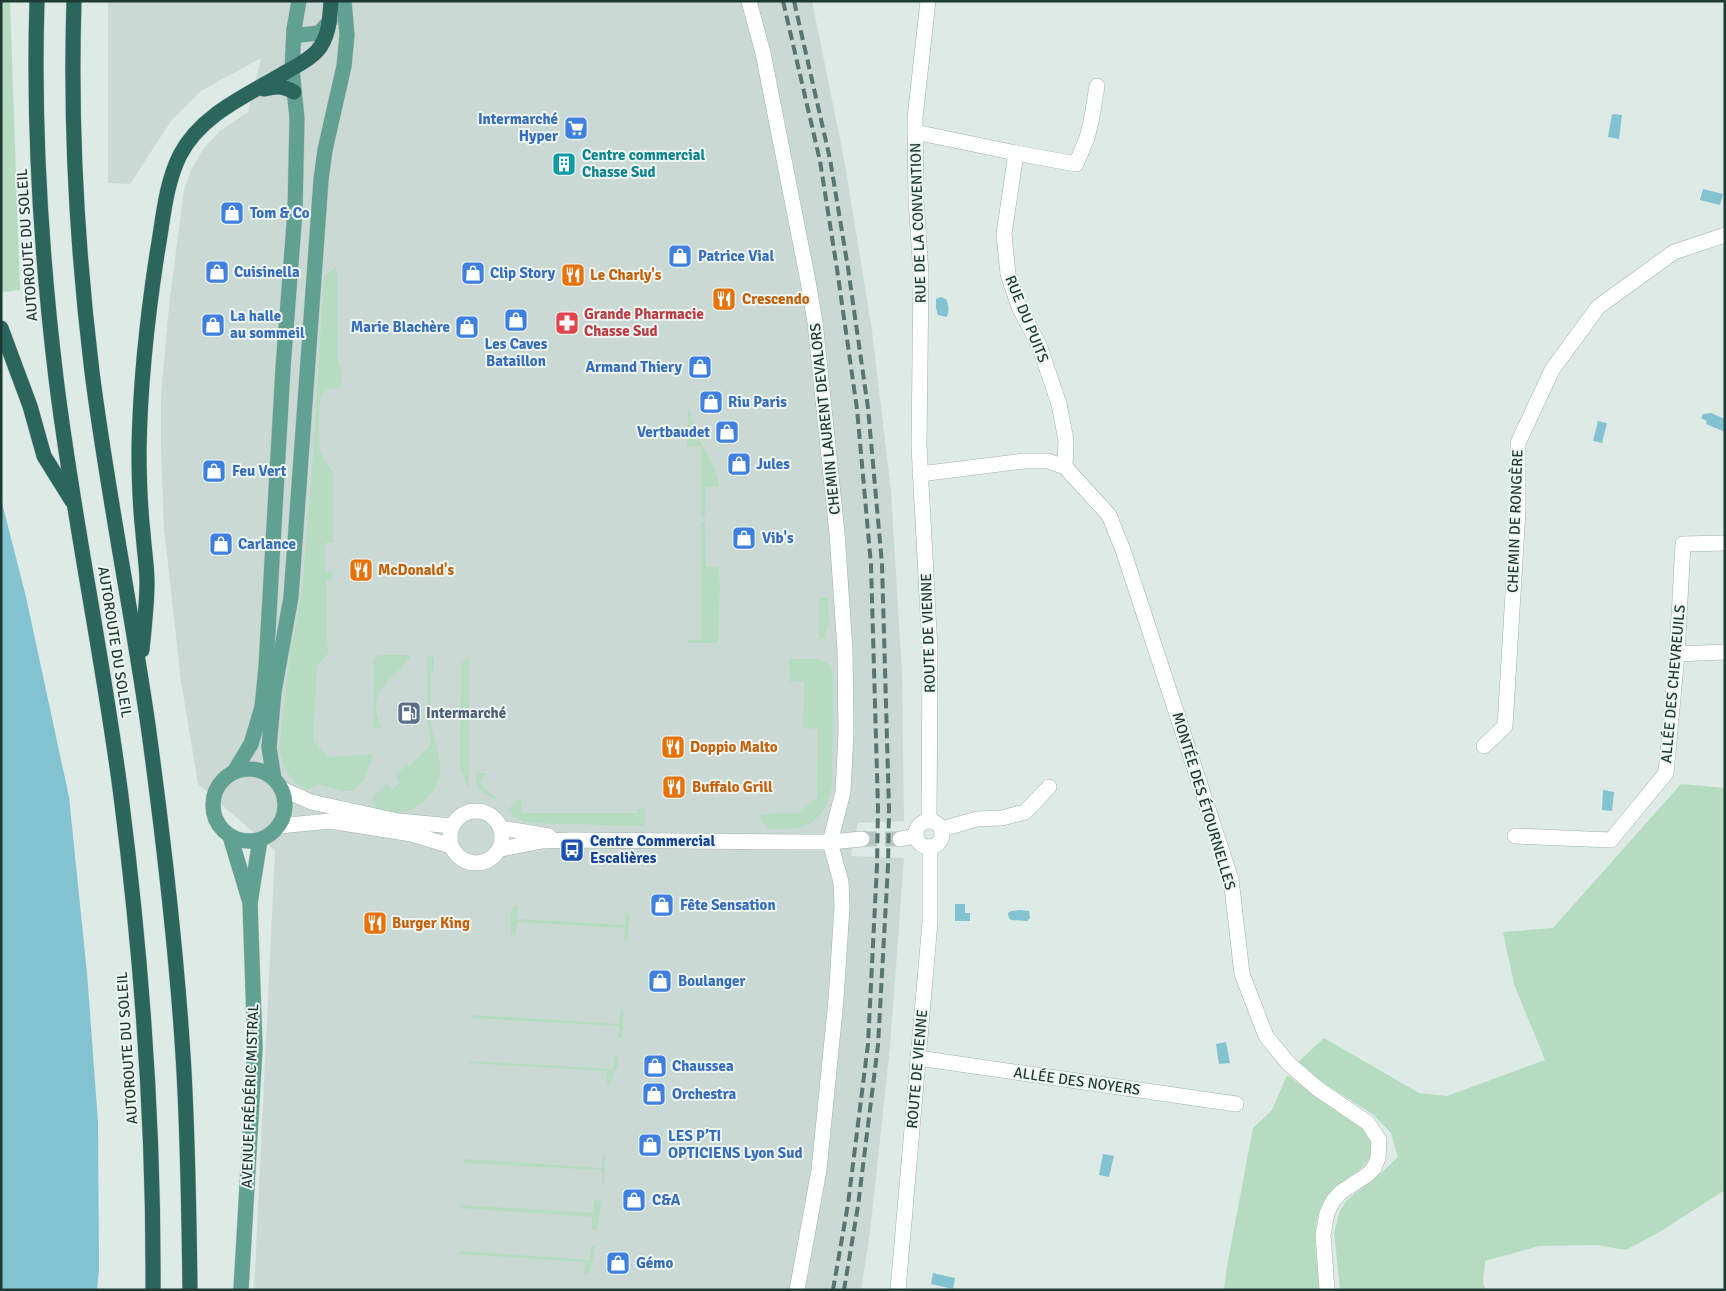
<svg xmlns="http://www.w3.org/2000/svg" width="1726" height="1291" font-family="Signika,sans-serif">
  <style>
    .built { fill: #cbd9d4 }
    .green { fill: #b5dcc1 }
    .water { fill: #83c3d1 }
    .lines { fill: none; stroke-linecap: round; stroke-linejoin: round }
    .minor-tunnel { stroke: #b7c7c1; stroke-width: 15; stroke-dasharray: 15 8; stroke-linecap: butt }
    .minor-casing { stroke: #a0b1ac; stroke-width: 16 }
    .major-casing { stroke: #bcc4c2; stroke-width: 16 }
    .highway-casing { stroke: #bcc4c2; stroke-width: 16 }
    .minor { stroke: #fff; stroke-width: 15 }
    .major { stroke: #60a192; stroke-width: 15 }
    .highway { stroke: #2a665c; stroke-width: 15 }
    .rail { stroke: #58756f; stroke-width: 4; stroke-dasharray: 10 5; stroke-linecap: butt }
    .labels { text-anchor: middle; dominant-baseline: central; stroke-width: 4; stroke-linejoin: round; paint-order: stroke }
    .shop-label { font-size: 15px; font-weight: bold; fill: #366cbe; stroke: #edf6f2; text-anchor: start }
    .culture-label { font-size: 15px; font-weight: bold; fill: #0d838f; stroke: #edf6f2; text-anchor: start }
    .street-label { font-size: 15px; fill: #1f3933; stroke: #edf6f2 }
    .food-label { font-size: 15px; font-weight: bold; fill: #c56008; stroke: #edf6f2; text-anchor: start }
    .health-label { font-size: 15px; font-weight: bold; fill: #be3a42; stroke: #edf6f2; text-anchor: start }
    .service-label { font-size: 15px; font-weight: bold; fill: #4e5e75; stroke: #edf6f2; text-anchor: start }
    .transit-label { font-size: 15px; font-weight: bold; fill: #164399; stroke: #edf6f2; text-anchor: start }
  </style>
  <rect width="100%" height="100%" fill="#ddeae5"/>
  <path class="built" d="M108,1H812L845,164L872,331L891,491L902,672L904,821L858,823L851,856L904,858L890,1047L870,1232L861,1290H254L275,851L198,784L181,681L164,528L161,451V394L170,297L184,190L191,170L203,149L220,131L248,112L261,58L201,91L171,121L130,184L108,183Z"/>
  <g class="green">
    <path d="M1,1H10L20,290L2,292Z"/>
    <path d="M336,267L338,279V365L342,368L341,386L334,390L326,389L320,397L318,447L324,459L333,472V543H325V571L333,572L332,579L326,581V636L329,652L317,666L313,741L328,757L373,754L365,778L353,791H344L319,784L307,790C290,779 283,770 279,749L290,654L302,592L312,467L324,276Z"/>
    <path d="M688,408C692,417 694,426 697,435C705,452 717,468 719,487H706L705,517H701V446H687Z"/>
    <path d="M701,522H705L706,567H718L720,584L718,643H689L687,640H701Z"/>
    <path d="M819,598H828L829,624L824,635L827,637L819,640Z"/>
    <path d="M379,655H410V657C393,683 363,689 382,728H373L374,659Z"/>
    <path d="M431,655L434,659V670L430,674C431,689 430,705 431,720C432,738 441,755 440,773C439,790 421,807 406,811C397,814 385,811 376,809L372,798L387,784L392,789L400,783L395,776L407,764L409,766L431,744L427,716V660L428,656Z"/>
    <path d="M467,659H469V788L465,781L460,765L461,664Z"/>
    <path d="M789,659H820L831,666L833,679L832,786C829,805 818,825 797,828C788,830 778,829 769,829L759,818V814L799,813L817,797L818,729L803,728L804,682H790Z"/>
    <path d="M476,773H487L479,782L508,809L517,800H521V813H638V809L645,808V826L528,823L516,818L500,802L482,792L476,784Z"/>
    <path d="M1681,784L1725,788V1190L1661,1231L1626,1250L1597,1245L1539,1246L1485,1261L1483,1283L1486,1290H1340L1334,1232L1340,1211L1347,1200L1380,1174L1398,1157L1391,1133L1374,1115L1328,1086L1297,1063L1324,1038L1419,1093L1447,1096L1545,1060L1514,984L1503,932L1553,928Z"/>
    <path d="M514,906H518L517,919L625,925L626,912L630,915L628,939L624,941V928L517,922L516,935H511V911L512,908Z"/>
    <path d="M620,1011H622L624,1013L622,1037L618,1039L619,1026L471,1018V1015L619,1024Z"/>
    <path d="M614,1056H617L619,1061L611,1082L607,1085V1071L469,1063V1061L613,1069Z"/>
    <path d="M1287,1075C1304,1087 1320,1099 1337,1111C1348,1118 1363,1126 1370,1137C1387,1160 1339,1181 1327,1196C1308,1222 1317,1260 1320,1290H1224L1227,1266L1253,1128L1272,1110Z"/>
    <path d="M603,1155H605L604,1183H602V1170L463,1163L464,1159L602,1168Z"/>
    <path d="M594,1200L600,1201L601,1204L598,1229L592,1230V1217L460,1208L461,1205L593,1213Z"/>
    <path d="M593,1246L595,1247L590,1273L584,1275L585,1262L459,1254V1251L590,1260L591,1247Z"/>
  </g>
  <g class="water">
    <path d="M1612,114L1622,115L1619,139L1608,137Z"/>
    <path d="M1703,189L1723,194L1720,205L1700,200Z"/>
    <path d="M941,297L946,299C949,305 949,311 947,317L938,315L936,308V299Z"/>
    <path d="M1711,413L1725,419V432L1706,424L1707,421L1701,418L1703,414Z"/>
    <path d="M1598,421L1607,423L1602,443L1593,441Z"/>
    <path d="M1,499L26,597L69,797L87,973L98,1122L99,1270L97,1290H1Z"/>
    <path d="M1603,790L1614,792L1612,811L1602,810Z"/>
    <path d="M955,904H965V913H970V921H955Z"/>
    <path d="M1019,910L1029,911L1030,918L1027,921L1011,920L1009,918L1008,913L1011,911Z"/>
    <path d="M1226,1042L1230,1063L1219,1064L1216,1044Z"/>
    <path d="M1103,1154L1114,1156L1109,1177L1099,1175Z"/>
    <path d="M933,1273L955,1278L953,1289L931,1284Z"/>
  </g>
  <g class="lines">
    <path class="minor-tunnel" d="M862,839H900"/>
    <g class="minor-casing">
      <g id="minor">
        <path d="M749,1L763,53L808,281L815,322L837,533L845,650L846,733L843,792L830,842L841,882L842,907L836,1000L819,1170L797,1290"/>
        <path d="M928,1L915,118L916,199L921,275L919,446L930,650L929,820"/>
        <path d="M915,132L1016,153L1076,164L1087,138L1092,117L1097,86"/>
        <path d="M1016,153L1004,234L1008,274L1019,307L1039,345L1059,404L1066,440L1065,467"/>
        <path d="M920,474L1024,461H1048L1065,467L1109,515L1123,550L1231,879L1242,974L1266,1036L1288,1063L1318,1089L1368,1123L1379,1140L1378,1158L1374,1168L1367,1175L1341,1192L1333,1201L1327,1213L1323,1235L1327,1290"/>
        <path d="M1677,654L1725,652"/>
        <path d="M1484,746L1505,726L1518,511V443L1552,370L1598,307L1674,252L1725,235"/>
        <path d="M282,789L311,802L398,821L452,826"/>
        <circle cx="476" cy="837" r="26"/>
        <circle cx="929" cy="834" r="13"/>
        <path d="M279,826L330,821L412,834L451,846"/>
        <path d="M501,828L549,836"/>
        <path d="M942,829L977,819L1002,818L1025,812L1049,787"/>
        <path d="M1515,836L1611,840L1666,773L1677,654L1683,544L1725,543"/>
        <path d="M900,839L916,836"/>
        <path d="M501,849L542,841L572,840L803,842H830L862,839"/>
        <path d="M918,1058L1236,1104"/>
        <path d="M898,1290L930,922V847"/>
      </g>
    </g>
    <g class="major-casing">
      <g id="major">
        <path d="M294,29L300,35L319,33L330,21"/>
        <circle cx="249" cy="805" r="36"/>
        <path d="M234,772L251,744L262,707L266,667L283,368L295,211L297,118L292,69L294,29L299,1"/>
        <path d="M274,779L269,747L274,692L291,597L321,180L325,150L344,66L347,35L344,1"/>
        <path d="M230,836L249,899"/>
        <path d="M241,1290L255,1048L250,903L260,840"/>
      </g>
    </g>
    <g class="highway-casing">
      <g id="highway">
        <path d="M37,1C33,127 41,253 56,378C73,518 103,656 121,796C142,960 154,1125 153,1290"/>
        <path d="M74,1C70,125 77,249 92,372C107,490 131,607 148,725C163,835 176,945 183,1055C188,1133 189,1212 190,1290"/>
        <path d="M264,89C276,86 284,86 294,92"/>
        <path d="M1,328L30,406L44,456L72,501"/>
        <path d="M142,650C144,628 147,605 147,582C147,566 144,549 143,533C140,506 139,477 139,450C140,384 147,319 157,254C163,221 165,185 180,155C201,114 248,95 286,72C296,66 309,60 317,51C329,38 330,18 331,1"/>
      </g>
    </g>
    <use href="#minor" class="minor"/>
    <use href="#major" class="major"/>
    <use href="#highway" class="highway"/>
    <g class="rail">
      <path d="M783,1L820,161L837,269L857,409L871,565L878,808L877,865L868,1044L848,1204L833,1290"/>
      <path d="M794,1L830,159L848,268L868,408L882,564L889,809L888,866L878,1045L858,1206L844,1290"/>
    </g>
  </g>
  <defs>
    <g id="supermarket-square" transform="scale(1.25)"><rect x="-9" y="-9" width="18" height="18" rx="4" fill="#3f7fe0" stroke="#edf6f2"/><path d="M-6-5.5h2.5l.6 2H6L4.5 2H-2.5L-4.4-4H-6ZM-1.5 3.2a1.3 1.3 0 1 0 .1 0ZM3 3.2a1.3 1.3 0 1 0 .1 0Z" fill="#fff"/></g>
    <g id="building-square" transform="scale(1.25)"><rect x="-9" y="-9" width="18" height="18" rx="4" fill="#0f9aa8" stroke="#edf6f2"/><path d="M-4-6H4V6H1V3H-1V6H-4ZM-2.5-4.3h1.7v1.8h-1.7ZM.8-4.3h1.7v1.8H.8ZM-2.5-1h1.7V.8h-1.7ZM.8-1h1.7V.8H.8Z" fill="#fff"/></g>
    <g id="shop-square" transform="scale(1.25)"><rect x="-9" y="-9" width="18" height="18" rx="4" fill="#3f7fe0" stroke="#edf6f2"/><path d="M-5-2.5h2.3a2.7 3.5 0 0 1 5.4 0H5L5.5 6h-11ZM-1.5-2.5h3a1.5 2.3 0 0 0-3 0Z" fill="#fff"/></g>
    <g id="restaurant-square" transform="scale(1.25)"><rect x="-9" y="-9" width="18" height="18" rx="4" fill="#e8710a" stroke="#edf6f2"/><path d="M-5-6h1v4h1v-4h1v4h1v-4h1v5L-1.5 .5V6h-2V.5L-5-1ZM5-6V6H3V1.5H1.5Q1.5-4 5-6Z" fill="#fff"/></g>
    <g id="pharmacy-square" transform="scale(1.25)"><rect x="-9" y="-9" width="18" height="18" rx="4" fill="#e0444e" stroke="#edf6f2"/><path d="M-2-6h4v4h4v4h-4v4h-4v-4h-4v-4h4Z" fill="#fff"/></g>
    <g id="fuel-square" transform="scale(1.25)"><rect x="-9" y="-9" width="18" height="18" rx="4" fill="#5c6f8a" stroke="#edf6f2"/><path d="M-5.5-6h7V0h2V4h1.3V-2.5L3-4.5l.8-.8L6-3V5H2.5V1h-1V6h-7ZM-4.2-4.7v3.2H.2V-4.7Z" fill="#fff"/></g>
    <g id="bus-square" transform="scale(1.25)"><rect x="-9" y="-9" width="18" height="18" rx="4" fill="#1a4fb4" stroke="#edf6f2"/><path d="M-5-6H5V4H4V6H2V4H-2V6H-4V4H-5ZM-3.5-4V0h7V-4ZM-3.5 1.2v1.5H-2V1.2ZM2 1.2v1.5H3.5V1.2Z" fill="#fff"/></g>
  </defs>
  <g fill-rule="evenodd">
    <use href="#supermarket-square" x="576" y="128"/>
    <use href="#building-square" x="564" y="164"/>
    <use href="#shop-square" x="232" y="213"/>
    <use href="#shop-square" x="680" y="256"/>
    <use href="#shop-square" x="217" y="272"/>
    <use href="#shop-square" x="473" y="273"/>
    <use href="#restaurant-square" x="573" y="275"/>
    <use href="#restaurant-square" x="724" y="299"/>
    <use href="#shop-square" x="516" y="320"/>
    <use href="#pharmacy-square" x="567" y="323"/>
    <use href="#shop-square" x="213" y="325"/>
    <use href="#shop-square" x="467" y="327"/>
    <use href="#shop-square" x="700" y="367"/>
    <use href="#shop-square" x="711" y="402"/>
    <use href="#shop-square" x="727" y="432"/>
    <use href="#shop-square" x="739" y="464"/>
    <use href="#shop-square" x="214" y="471"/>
    <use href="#shop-square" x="744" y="538"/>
    <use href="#shop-square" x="221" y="544"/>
    <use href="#restaurant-square" x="361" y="570"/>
    <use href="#fuel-square" x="409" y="713"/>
    <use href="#restaurant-square" x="673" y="747"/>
    <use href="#restaurant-square" x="674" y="787"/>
    <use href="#bus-square" x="572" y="850"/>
    <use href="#shop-square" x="662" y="905"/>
    <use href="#restaurant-square" x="375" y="923"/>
    <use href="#shop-square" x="660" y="981"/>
    <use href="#shop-square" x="655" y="1066"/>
    <use href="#shop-square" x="654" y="1094"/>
    <use href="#shop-square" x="650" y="1145"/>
    <use href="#shop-square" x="634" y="1200"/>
    <use href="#shop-square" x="618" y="1263"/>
  </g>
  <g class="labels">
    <g class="shop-label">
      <text x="558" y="119" text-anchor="end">Intermarché<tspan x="558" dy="17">Hyper</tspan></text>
      <text x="250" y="213">Tom &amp; Co</text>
      <text x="698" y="256">Patrice Vial</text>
      <text x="234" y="272">Cuisinella</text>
      <text x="490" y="273">Clip Story</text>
      <text x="230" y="316">La halle<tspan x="230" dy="17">au sommeil</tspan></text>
      <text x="450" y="327" text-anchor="end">Marie Blachère</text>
      <text x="516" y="344" text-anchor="middle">Les Caves<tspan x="516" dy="17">Bataillon</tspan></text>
      <text x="682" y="367" text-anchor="end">Armand Thiery</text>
      <text x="728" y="402">Riu Paris</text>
      <text x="710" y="432" text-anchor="end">Vertbaudet</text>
      <text x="756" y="464">Jules</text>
      <text x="232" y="471">Feu Vert</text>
      <text x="762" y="538">Vib's</text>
      <text x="238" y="544">Carlance</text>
      <text x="680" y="905">Fête Sensation</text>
      <text x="678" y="981">Boulanger</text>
      <text x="672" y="1066">Chaussea</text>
      <text x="672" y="1094">Orchestra</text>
      <text x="668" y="1136">LES P’TI<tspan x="668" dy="17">OPTICIENS Lyon Sud</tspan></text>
      <text x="652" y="1200">C&amp;A</text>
      <text x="636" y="1263">Gémo</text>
    </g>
    <g class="culture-label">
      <text x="582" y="155">Centre commercial<tspan x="582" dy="17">Chasse Sud</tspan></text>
    </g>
    <g class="street-label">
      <text transform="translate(918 223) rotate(-92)">RUE DE LA CONVENTION</text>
      <text transform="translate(27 245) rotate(-94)">AUTOROUTE DU SOLEIL</text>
      <text transform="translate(1027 319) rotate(68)">RUE DU PUITS</text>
      <text transform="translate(825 419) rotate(-96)">CHEMIN LAURENT DEVALORS</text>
      <text transform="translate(1515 521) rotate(-88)">CHEMIN DE RONGÈRE</text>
      <text transform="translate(928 633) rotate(-92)">ROUTE DE VIENNE</text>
      <text transform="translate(115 642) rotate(81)">AUTOROUTE DU SOLEIL</text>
      <text transform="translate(1673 684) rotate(-85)">ALLÉE DES CHEVREUILS</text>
      <text transform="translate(1204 801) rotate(73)">MONTÉE DES ÉTOURNELLES</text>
      <text transform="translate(127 1048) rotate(-94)">AUTOROUTE DU SOLEIL</text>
      <text transform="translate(917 1069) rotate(-85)">ROUTE DE VIENNE</text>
      <text transform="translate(1077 1081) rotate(8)">ALLÉE DES NOYERS</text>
      <text transform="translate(250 1096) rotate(-88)">AVENUE FRÉDÉRIC MISTRAL</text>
    </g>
    <g class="food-label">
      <text x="590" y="275">Le Charly's</text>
      <text x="742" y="299">Crescendo</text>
      <text x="378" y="570">McDonald's</text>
      <text x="690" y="747">Doppio Malto</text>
      <text x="692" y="787">Buffalo Grill</text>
      <text x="392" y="923">Burger King</text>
    </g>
    <g class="health-label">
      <text x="584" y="314">Grande Pharmacie<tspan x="584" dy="17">Chasse Sud</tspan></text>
    </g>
    <g class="service-label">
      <text x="426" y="713">Intermarché</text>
    </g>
    <g class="transit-label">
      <text x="590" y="841">Centre Commercial<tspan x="590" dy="17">Escalières</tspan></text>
    </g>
  </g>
  <rect width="1726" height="1291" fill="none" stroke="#1f3933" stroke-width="5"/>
</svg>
